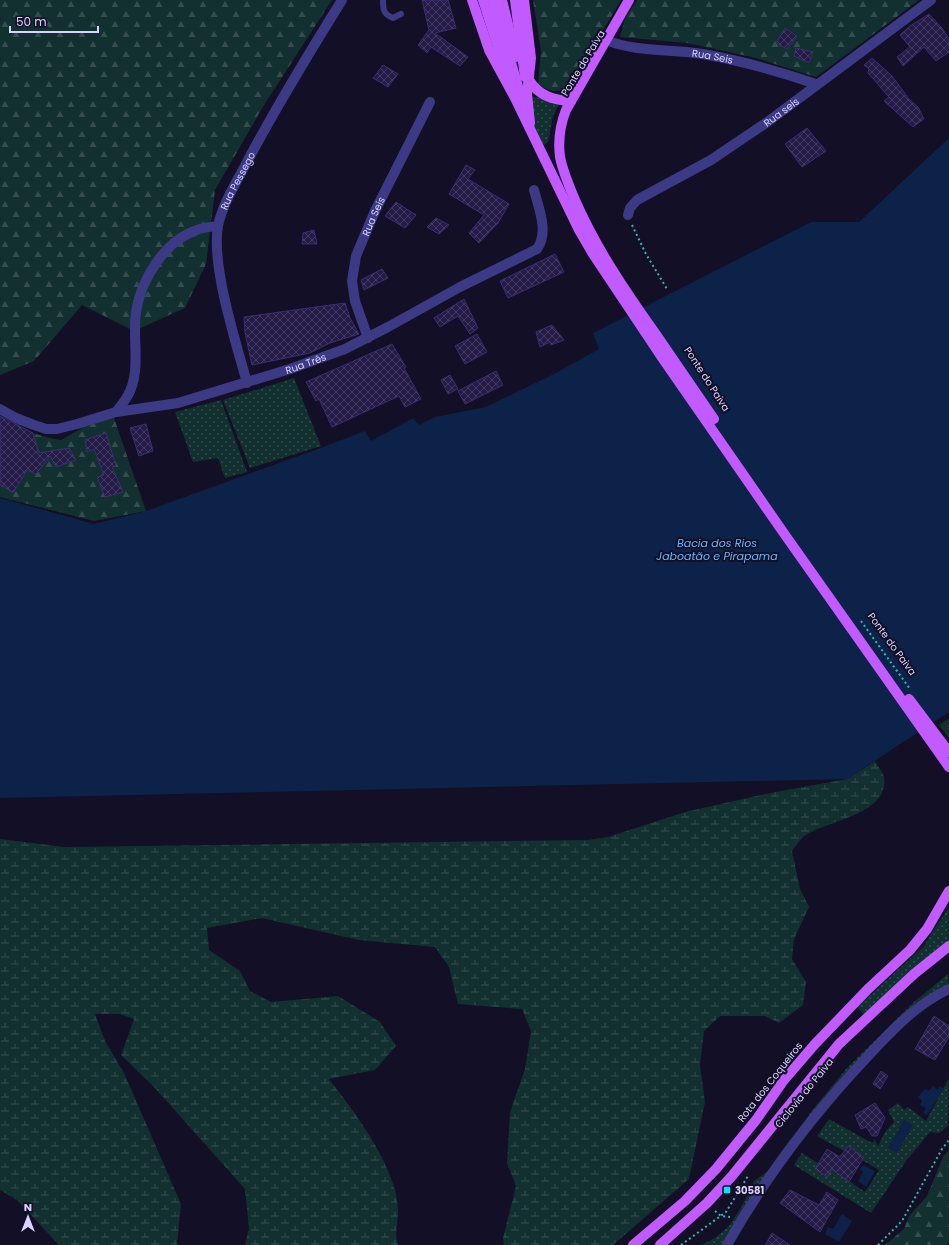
<svg xmlns="http://www.w3.org/2000/svg" width="949" height="1245" font-family="Poppins,sans-serif">
  <style>
    .grass { fill: url(#grass-dots) }
    .forest { fill: url(#forest-firs) }
    .wetland { fill: url(#wetland-marsh) }
    .water { fill: #0c2248 }
    .building { fill: url(#building-cross-hatch); stroke: #3b2d73 }
    .lines { fill: none; stroke-linecap: round; stroke-linejoin: round }
    .path { stroke: #2fb8b0; stroke-width: 2; stroke-dasharray: 2 3; stroke-linecap: butt }
    .lane { stroke: #3d3a85; stroke-width: 6 }
    .street { stroke: #3d3a85; stroke-width: 10 }
    .primary { stroke: #c25bff; stroke-width: 10 }
    .poi-dot { fill: #00e5ff; stroke: #130f26; stroke-width: 1.5 }
    .labels { text-anchor: middle; dominant-baseline: central; stroke-width: 4; stroke-linejoin: round; paint-order: stroke }
    .street-label { font-size: 10px; fill: #d9d4ff; stroke: #130f26 }
    .poi-label { font-size: 10px; font-weight: bold; fill: #d9d4ff; stroke: #130f26; text-anchor: start }
    .water-label { font-size: 11px; font-style: italic; fill: #62b6ff; stroke: #130f26 }
  </style>
  <defs>
    <pattern id="grass-dots" width="8" height="8" patternUnits="userSpaceOnUse"><rect width="8" height="8" fill="#12302f"/><path d="M2 2h.1M6 6h.1" fill="none" stroke="#344d4e" stroke-width="1.8" stroke-linecap="round"/></pattern>
    <pattern id="forest-firs" width="22" height="20" patternUnits="userSpaceOnUse"><rect width="22" height="20" fill="#12302f"/><path d="M5 1l3.5 6h-7zM16 11l3.5 6h-7z" fill="#344d4e"/></pattern>
    <pattern id="wetland-marsh" width="20" height="14" patternUnits="userSpaceOnUse"><rect width="20" height="14" fill="#12302f"/><path d="M1 5h8M5 5V1M11 12h8M15 12V8" fill="none" stroke="#344d4e"/></pattern>
    <pattern id="building-cross-hatch" width="8" height="8" patternUnits="userSpaceOnUse"><rect width="8" height="8" fill="#241b47"/><path d="M0 0l8 8M0 8l8-8" fill="none" stroke="#433b63"/></pattern>
  </defs>
  <rect width="100%" height="100%" fill="#130f26"/>
  <g class="grass">
    <path d="M529,96L560,102L553,116L548,142L544,145H540L534,134Z"/>
    <path d="M294,378L321,446L250,468L223,400Z"/>
    <path d="M221,400L247,472L225,478L218,458L193,462L175,412Z"/>
    <path d="M949,907V941L864,1015L857,1007L923,947Z"/>
    <path d="M948,974L949,983L840,1082L722,1245H701L715,1238L729,1226L742,1206L754,1181L772,1168L813,1109L847,1068L914,1002Z"/>
    <path d="M949,1078L948,1126L939,1133L930,1132L906,1161L871,1213L794,1165L802,1153L818,1163L815,1169L826,1177L832,1169L865,1192L879,1170L862,1160L864,1156L848,1146L844,1151L817,1136L829,1119L872,1143L875,1140L878,1146L885,1132L894,1122L888,1110L898,1103L904,1110L908,1107L926,1121Z"/>
  </g>
  <g class="forest">
    <path d="M0,0H332L264,105L215,190L206,264L185,308L134,331L82,305L34,361L0,375Z"/>
    <path d="M533,0H621L567,91H552L538,85L541,51Z"/>
    <path d="M637,0H919L816,77L756,58L687,43L620,37L625,19Z"/>
    <path d="M0,417L29,432L50,438L61,440L89,424L114,418L146,511L94,521L0,497Z"/>
    <path d="M949,718V738L939,725Z"/>
    <path d="M949,1150V1242L947,1245H885L904,1229L909,1216L927,1196L943,1157Z"/>
  </g>
  <path class="wetland" d="M875,761C877,765 883,772 884,777C890,814 829,820 806,835C801,838 796,846 792,851L800,889L809,907L794,939L792,959L806,982L803,1005L779,1023L765,1016H720L704,1031L700,1065L705,1102L689,1179L613,1245H504L503,1238L516,1186L507,1163L510,1112L525,1069L531,1031L522,1009L458,1004L449,967L435,947L359,940L262,918L207,928L209,950L240,971L250,991L271,1002L338,996L380,1022L396,1046L375,1070L329,1079C353,1110 381,1147 393,1184C396,1192 398,1203 398,1212C398,1223 394,1234 398,1245H245L249,1228L245,1189L154,1087L121,1055L134,1019L120,1014H95L105,1041L124,1073L181,1204L177,1245H59L17,1200L0,1190V839L64,847L589,840L608,837L685,812L765,794L847,779Z"/>
  <g class="water">
    <path d="M949,138V712L847,779L0,798V498L94,524L146,511L326,446L365,431L371,441L413,418L419,425L435,417L486,407L554,374L599,349L593,333L811,222H859Z"/>
    <path d="M933,1086L937,1090L940,1086L944,1089L927,1115L923,1113L926,1108L920,1105L922,1101L918,1097L925,1089L929,1091Z"/>
    <path d="M904,1120L913,1125L897,1153L888,1148Z"/>
    <path d="M863,1165L875,1171L866,1187L858,1181L863,1172L860,1169Z"/>
    <path d="M842,1214L852,1221L839,1242L825,1234L828,1227L833,1229Z"/>
  </g>
  <g class="building">
    <path d="M422,0H448L456,28L435,33L468,57L460,66L431,47L427,53L418,45L429,30Z"/>
    <path d="M929,14L942,28L949,39V52L936,61L924,47L903,66L897,57L910,47L900,35L910,26Z"/>
    <path d="M785,28L797,36L787,49L776,43Z"/>
    <path d="M796,48L813,52L809,63L794,56Z"/>
    <path d="M872,58L892,76L909,99L918,107L924,119L913,127L884,101L889,97L868,73L869,69L864,65Z"/>
    <path d="M383,65L398,74L388,87L373,78Z"/>
    <path d="M807,128L826,151L802,167L785,144Z"/>
    <path d="M466,165L475,170L468,179L509,204L498,223L479,243L469,233L484,215L449,194Z"/>
    <path d="M396,202L416,215L405,228L385,216Z"/>
    <path d="M436,218L449,225L439,234L427,227Z"/>
    <path d="M314,230L317,244H302L303,233Z"/>
    <path d="M555,254L564,272L508,298L500,281Z"/>
    <path d="M382,269L388,278L364,290L361,280Z"/>
    <path d="M464,299L478,328L470,334L458,316L440,327L434,318Z"/>
    <path d="M345,303L350,318L359,334L330,343L310,353L252,365L245,333L244,317Z"/>
    <path d="M552,325L564,340L551,345L550,342L540,347L536,332Z"/>
    <path d="M477,334L487,352L465,364L455,346Z"/>
    <path d="M392,344L406,367L404,368L421,399L405,407L399,396L332,427L319,399L316,401L306,382Z"/>
    <path d="M496,371L503,385L465,404L458,391Z"/>
    <path d="M450,375L458,389L448,394L441,380Z"/>
    <path d="M0,416L33,433L39,453L69,448L76,460L56,467L50,456L36,474L27,470L13,493L0,484Z"/>
    <path d="M146,424L153,451L139,456L130,428Z"/>
    <path d="M106,433L116,466L112,467L123,492L105,497L97,477L104,475L94,449L87,452L85,440Z"/>
    <path d="M934,1016L949,1026V1037L935,1060L915,1049Z"/>
    <path d="M881,1071L888,1076L880,1089L873,1084Z"/>
    <path d="M875,1103L885,1118L877,1136H872L866,1127L861,1129L855,1115Z"/>
    <path d="M848,1146L864,1157L849,1182L832,1169L827,1177L815,1169L827,1149L840,1157Z"/>
    <path d="M790,1190L819,1205L827,1192L838,1200L820,1232L780,1203Z"/>
    <path d="M772,1233L790,1245H765Z"/>
  </g>
  <g class="lines">
    <g class="path">
      <path d="M632,225L646,254L667,289"/>
      <path d="M861,621L910,689"/>
      <path d="M715,1211L721,1216L730,1217"/>
      <path d="M681,1245L726,1212L748,1176"/>
      <path d="M878,1245L902,1221L942,1149L949,1140"/>
    </g>
    <path class="lane" d="M383,0C383,9 383,14 393,18L401,14"/>
    <g class="street">
      <path id="s1" d="M606,40C634,52 672,49 703,54C743,61 778,71 816,84"/>
      <path id="s2" d="M628,215L630,208L637,200L711,160L766,123L931,0"/>
      <path id="s3" d="M368,338L355,301L352,281L356,256L375,211L430,102"/>
      <path id="s4" d="M247,383C236,342 211,266 218,226C222,205 237,181 247,162C276,107 309,53 342,0"/>
      <path id="s5" d="M0,409L16,418L34,425L46,429H57L77,424L116,412L178,403L290,369L345,349L388,327L460,287L537,249C549,232 539,209 534,190"/>
      <path d="M116,412C120,407 124,402 127,397C142,372 132,340 136,312C141,280 164,241 197,230C204,227 211,227 218,226"/>
      <path d="M727,1245C766,1176 815,1112 869,1055C893,1029 917,1004 949,989"/>
    </g>
    <g class="primary">
      <path d="M472,0L489,50L515,98L579,230L593,254L663,359L783,532L949,767"/>
      <path d="M483,0L508,78"/>
      <path d="M493,0L523,104"/>
      <path d="M502,0L516,57"/>
      <path d="M515,0L525,77"/>
      <path d="M524,0L531,58L527,94L530,123"/>
      <path d="M629,0L566,110C560,125 558,141 560,157C563,172 569,186 575,200C596,248 625,291 655,333C675,362 694,390 714,419"/>
      <path d="M529,80C539,96 553,100 571,101"/>
      <path d="M909,699L949,752"/>
      <path d="M633,1245L685,1201L716,1169L756,1120L784,1080L815,1044L868,989L910,950L927,929L949,891"/>
      <path d="M660,1245L707,1203L732,1176L839,1044L914,974L949,946"/>
    </g>
  </g>
  <rect class="poi-dot" x="723" y="1186" width="8" height="8" rx="2"/>
  <g class="labels">
    <g class="street-label">
      <text stroke="none"><textPath href="#s1" startOffset="108">Rua Seis</textPath></text>
      <text transform="translate(583 63) rotate(-59)">Ponte do Paiva</text>
      <text stroke="none"><textPath href="#s2" startOffset="187">Rua seis</textPath></text>
      <text stroke="none"><textPath href="#s4" startOffset="210">Rua Pessego</textPath></text>
      <text stroke="none"><textPath href="#s3" startOffset="128">Rua Seis</textPath></text>
      <text stroke="none"><textPath href="#s5" startOffset="319">Rua Três</textPath></text>
      <text transform="translate(707 379) rotate(57)">Ponte do Paiva</text>
      <text transform="translate(892 644) rotate(54)">Ponte do Paiva</text>
      <text transform="translate(770 1082) rotate(-52)">Rota dos Coqueiros</text>
      <text transform="translate(804 1093) rotate(-51)">Ciclovia do Paiva</text>
    </g>
    <g class="poi-label">
      <text x="735" y="1190">30581</text>
    </g>
    <g class="water-label">
      <text x="717" y="543">Bacia dos Rios<tspan x="717" dy="13">Jaboatão e Pirapama</tspan></text>
    </g>
  </g>
  <g transform="translate(28 1217)" stroke="#130f26" stroke-width="3" paint-order="stroke">
  <path d="M0-3L7 15L0 10L-7 15Z" fill="#d9d4ff"/>
  <text y="-6" font-size="11" font-weight="bold" text-anchor="middle" fill="#d9d4ff">N</text>
  </g>
  <path d="M10 26v6h88v-6" fill="none" stroke="#d9d4ff" stroke-width="2"/>
  <text x="16" y="26" font-size="12" fill="#d9d4ff" stroke="#130f26" stroke-width="3" paint-order="stroke">50 m</text>
</svg>
